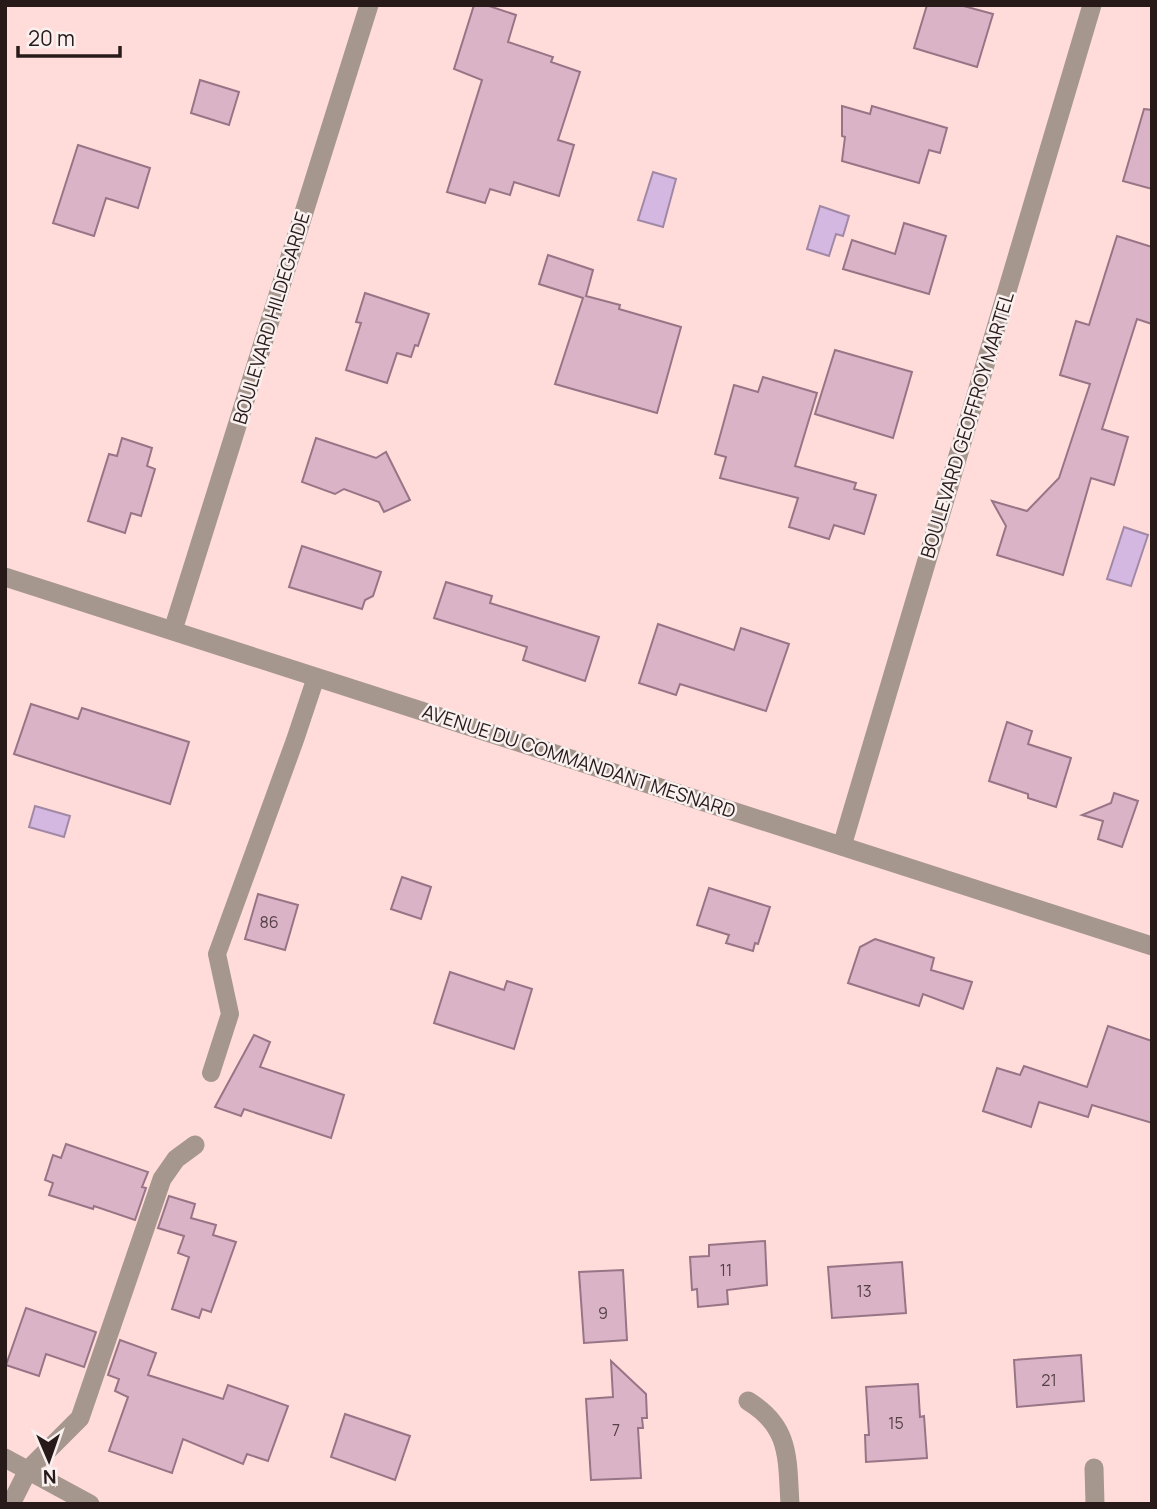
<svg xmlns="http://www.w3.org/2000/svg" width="1157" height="1509" font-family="Manrope,sans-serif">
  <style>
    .water { fill: #d4b8e2; stroke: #a189a6; stroke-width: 2 }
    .building { fill: #dab4c6; stroke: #977586; stroke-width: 2 }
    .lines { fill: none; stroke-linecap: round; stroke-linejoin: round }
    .service { stroke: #a6978e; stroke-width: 18 }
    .minor { stroke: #a6978e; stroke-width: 19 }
    .labels { text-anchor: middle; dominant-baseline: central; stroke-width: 5; stroke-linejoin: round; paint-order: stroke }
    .number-label { font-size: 16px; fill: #554045 }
    .street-label { font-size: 19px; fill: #291a1a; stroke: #f9f0f0 }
  </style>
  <rect width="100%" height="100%" fill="#ffdcda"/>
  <g class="water">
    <path d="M653,172L676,179L663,227L638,220Z"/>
    <path d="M820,206L849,216L843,236L836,234L829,256L807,249Z"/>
    <path d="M1124,527L1148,535L1131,586L1107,579Z"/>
    <path d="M35,806L70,816L64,837L29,827Z"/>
  </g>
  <g class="building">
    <path d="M474,5H486L516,15L508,42L553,57L551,62L580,72L558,140L574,145L559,196L514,182L510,195L490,189L485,203L447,192L482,80L454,69Z"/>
    <path d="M927,5H960L993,14L977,67L914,48Z"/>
    <path d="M200,80L239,92L229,125L191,113Z"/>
    <path d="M842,106L870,114L872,106L947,128L940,153L929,150L919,183L842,161L845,137L842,136Z"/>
    <path d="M1144,109L1152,110V189L1123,181Z"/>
    <path d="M78,145L150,168L138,208L106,198L94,236L53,223Z"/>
    <path d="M904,223L946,236L929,294L843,269L852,240L895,254Z"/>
    <path d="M1117,236L1152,247V324L1137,319L1102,429L1128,437L1114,485L1091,478L1063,575L997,555L1006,526L992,501L1027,511L1059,478L1090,384L1060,375L1076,321L1089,325Z"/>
    <path d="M548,255L593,270L586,296L620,305L619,309L681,327L657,413L555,384L583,298L539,284Z"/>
    <path d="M365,293L429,314L418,346L415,345L411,357L397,353L387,383L346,370L361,323L356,322Z"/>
    <path d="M835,350L912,372L893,438L815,414Z"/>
    <path d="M763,377L817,393L795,466L856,483L854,489L876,495L864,534L834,525L829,539L789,527L798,498L720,478L726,457L715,454L734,385L758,392Z"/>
    <path d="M122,438L152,448L147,466L155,469L141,516L131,513L125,533L88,521L109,454L117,456Z"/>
    <path d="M316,438L376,458L386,452L410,500L384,512L379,502L344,489L335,494L302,482Z"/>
    <path d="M302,546L381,572L373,596L365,600L362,609L289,587Z"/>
    <path d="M446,582L492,596L490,603L599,637L585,681L523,660L527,647L434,618Z"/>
    <path d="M658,624L734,650L741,628L789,644L766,711L680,684L676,695L639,683Z"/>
    <path d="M31,704L78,719L82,708L189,742L170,804L14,754Z"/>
    <path d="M1007,722L1032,731L1028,744L1071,758L1056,807L1028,798V794L989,781Z"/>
    <path d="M1114,793L1138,801L1122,847L1098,839L1103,821L1082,815L1111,803Z"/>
    <path d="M402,877L431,887L421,919L391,909Z"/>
    <path d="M709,888L770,907L758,944L755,943L753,951L726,943L729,935L697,925Z"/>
    <path d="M258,894L298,905L285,950L245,939Z"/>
    <path d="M875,939L934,958L931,970L972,982L963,1009L923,994L919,1006L848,983L860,947Z"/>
    <path d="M450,972L504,990L507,981L532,989L514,1049L434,1023Z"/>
    <path d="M1108,1026L1152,1041V1123L1092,1105L1088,1117L1039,1102L1031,1127L983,1111L997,1068L1020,1075L1024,1066L1087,1087Z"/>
    <path d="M254,1035L270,1042L260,1067L344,1095L331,1138L244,1109L241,1116L215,1107Z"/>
    <path d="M66,1144L148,1172L142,1187L146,1188L135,1220L94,1206L93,1209L49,1195L53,1183L45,1180L53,1155L61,1158Z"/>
    <path d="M169,1196L195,1204L191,1218L216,1225L213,1235L236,1242L211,1312L202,1309L199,1318L172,1309L189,1257L178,1253L184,1236L158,1228Z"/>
    <path d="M765,1241L767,1285L727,1290L728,1304L698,1307L697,1289L692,1290L690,1257L709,1256V1245Z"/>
    <path d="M902,1262L906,1313L832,1318L828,1267Z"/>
    <path d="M623,1270L627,1340L584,1343L579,1272Z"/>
    <path d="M26,1308L96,1332L84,1367L46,1354L39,1376L6,1365Z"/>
    <path d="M120,1340L156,1353L148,1375L223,1399L228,1385L288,1406L268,1461L247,1454L243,1464L183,1439L172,1473L109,1451L128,1397L115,1391L119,1379L108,1375Z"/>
    <path d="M1081,1355L1084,1401L1017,1407L1014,1360Z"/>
    <path d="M611,1361L646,1394L647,1418H642L643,1428H638L641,1478L591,1480L586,1399L613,1397Z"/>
    <path d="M918,1384L920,1417L924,1416L927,1458L866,1462L865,1435H869L866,1387Z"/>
    <path d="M345,1414L410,1436L395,1480L331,1457Z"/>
  </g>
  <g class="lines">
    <path class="service" d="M211,1073L230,1014L217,954L295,740L316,677"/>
    <g class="minor">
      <path d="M5,577L1152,946"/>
      <path d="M173,630L369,5"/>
      <path d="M842,846L1092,5"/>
      <path d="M748,1401C791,1427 787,1459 790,1504"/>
      <path d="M5,1458L90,1504"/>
      <path d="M1094,1468L1095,1504"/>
      <path d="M11,1504L28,1470L80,1418L162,1179L176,1159L195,1145"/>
    </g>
  </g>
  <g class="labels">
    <g class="number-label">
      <text x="269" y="922">86</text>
      <text x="726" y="1270">11</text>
      <text x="864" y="1291">13</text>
      <text x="603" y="1313">9</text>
      <text x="1049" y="1380">21</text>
      <text x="896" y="1423">15</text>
      <text x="616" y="1430">7</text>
    </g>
    <g class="street-label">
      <text transform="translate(271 318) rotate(-73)">BOULEVARD HILDEGARDE</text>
      <text transform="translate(967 425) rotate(-73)">BOULEVARD GEOFFROY MARTEL</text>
      <text transform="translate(579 761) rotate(18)">AVENUE DU COMMANDANT MESNARD</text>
    </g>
  </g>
  <rect width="1157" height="1509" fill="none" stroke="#291a1a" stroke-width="14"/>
  <g transform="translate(49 1460) rotate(178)" stroke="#f9f0f0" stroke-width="5" paint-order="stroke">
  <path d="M0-5L12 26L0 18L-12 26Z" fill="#291a1a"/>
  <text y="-10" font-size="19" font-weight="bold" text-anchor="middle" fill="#291a1a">N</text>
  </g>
  <path d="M18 46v10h102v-10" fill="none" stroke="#291a1a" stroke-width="3.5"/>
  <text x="28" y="46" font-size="21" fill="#291a1a" stroke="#f9f0f0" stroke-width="5" paint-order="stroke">20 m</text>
</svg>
